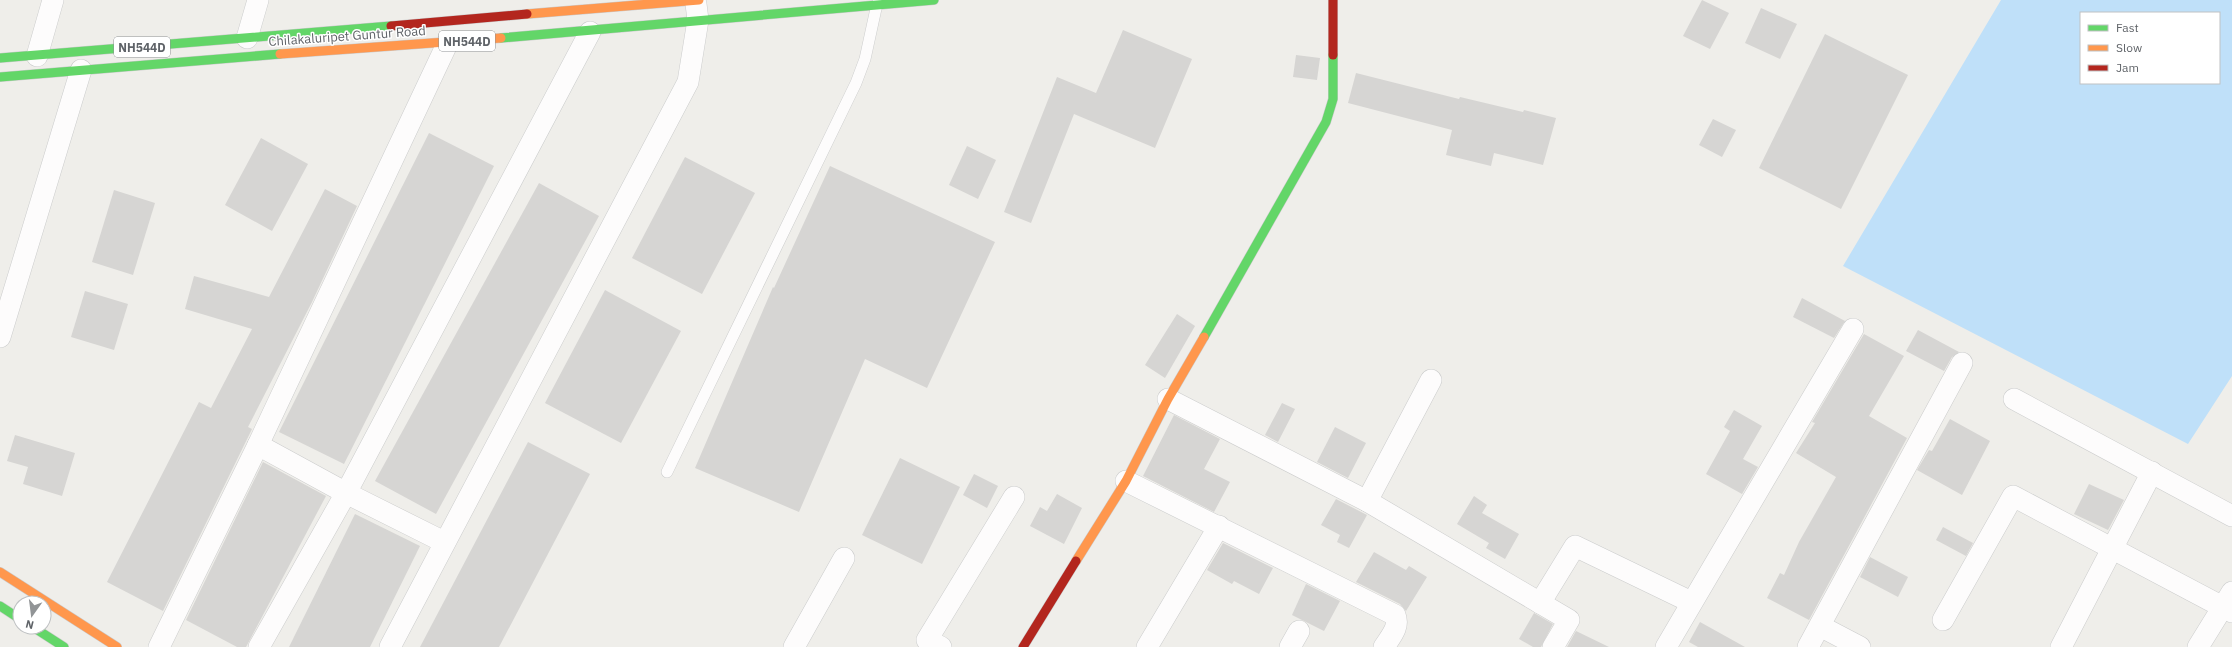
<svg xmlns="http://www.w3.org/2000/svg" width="2232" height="647" font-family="'IBM Plex Sans',sans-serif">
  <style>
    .water { fill: #bfe0f9; fill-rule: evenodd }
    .building { fill: #d6d5d3 }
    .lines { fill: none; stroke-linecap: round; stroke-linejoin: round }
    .lane-casing { stroke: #cbcccc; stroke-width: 12 }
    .street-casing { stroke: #cbcccc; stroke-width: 22 }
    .fast-casing { stroke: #cacacb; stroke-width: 10 }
    .slow-casing { stroke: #cacacb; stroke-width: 10 }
    .jam-casing { stroke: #cacacb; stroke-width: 10 }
    .lane { stroke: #fdfcfc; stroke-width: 11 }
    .street { stroke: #fdfcfc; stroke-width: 21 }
    .fast { stroke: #63d668; stroke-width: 9 }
    .slow { stroke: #ff974d; stroke-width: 9 }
    .jam { stroke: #b3261e; stroke-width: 9 }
    .labels { text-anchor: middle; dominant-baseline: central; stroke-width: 3; stroke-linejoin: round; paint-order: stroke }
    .shield { fill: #fff; stroke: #8f9295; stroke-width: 1 }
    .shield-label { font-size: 12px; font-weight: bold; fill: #5f6368 }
    .street-label { font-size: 13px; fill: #5f6368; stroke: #fff }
  </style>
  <rect width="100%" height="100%" fill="#efeeea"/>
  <path class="water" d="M2001,0H2232V376L2188,444L1843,266ZM2081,13H2219V83H2081Z"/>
  <g class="building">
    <path d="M1702,0L1729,13L1710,49L1683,36Z"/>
    <path d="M1761,8L1797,24L1780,59L1745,43Z"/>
    <path d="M1123,30L1192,59L1155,148L1074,114L1031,223L1004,212L1057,77L1096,93Z"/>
    <path d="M1825,34L1908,75L1841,209L1759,168Z"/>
    <path d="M1296,55L1320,58L1317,80L1293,77Z"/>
    <path d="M1356,73L1459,99L1460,97L1523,112L1524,110L1556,118L1543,165L1494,153L1491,166L1446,155L1452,130L1348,103Z"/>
    <path d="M1713,119L1736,130L1722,157L1699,145Z"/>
    <path d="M429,133L494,166L344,464L279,432Z"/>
    <path d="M261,138L308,164L272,231L225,205Z"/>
    <path d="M967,146L996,160L978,199L949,185Z"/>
    <path d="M685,157L755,193L702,294L632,258Z"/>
    <path d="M830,166L995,242L927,388L865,359L799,512L695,468L773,287L774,288Z"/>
    <path d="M539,183L599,216L436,514L375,481Z"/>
    <path d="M325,189L357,206L312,302L248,427L252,429L163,611L107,582L199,402L211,408L252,329L185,309L194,276L269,297Z"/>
    <path d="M114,190L155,203L133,275L92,262Z"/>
    <path d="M605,290L681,331L621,443L545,403Z"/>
    <path d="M85,291L128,304L114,350L71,337Z"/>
    <path d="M1802,298L1845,321L1834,338L1793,317Z"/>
    <path d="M1177,314L1195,326L1165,378L1145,365Z"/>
    <path d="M1918,330L1959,352L1952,357L1944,371L1906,351Z"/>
    <path d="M1864,334L1904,356L1869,416L1907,438L1809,620L1767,598L1780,573L1784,575L1799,542L1836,477L1796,453L1815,423L1812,422Z"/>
    <path d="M1282,403L1295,409L1278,442L1265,435Z"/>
    <path d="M1734,410L1762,426L1743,459L1758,467L1742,494L1706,474L1730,431L1724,427Z"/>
    <path d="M1174,415L1220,439L1204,469L1230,482L1214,512L1143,476Z"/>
    <path d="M1950,419L1990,441L1962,495L1917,470L1929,450L1932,451Z"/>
    <path d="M1335,427L1366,443L1348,478L1317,462Z"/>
    <path d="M15,435L75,453L62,496L23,484L28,467L7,461Z"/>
    <path d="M528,442L590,474L499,647H420Z"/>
    <path d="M900,458L960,487L922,564L862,535Z"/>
    <path d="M263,462L326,496L246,647H237L186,620Z"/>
    <path d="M974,474L998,486L987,508L963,495Z"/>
    <path d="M2089,484L2124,500L2108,530L2074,514Z"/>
    <path d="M1057,494L1082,508L1064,544L1030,526L1040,507L1047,511Z"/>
    <path d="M1474,496L1487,505L1482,513L1519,534L1505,559L1486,548L1489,543L1457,524Z"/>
    <path d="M1336,499L1367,515L1349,548L1337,542L1340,535L1321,525Z"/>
    <path d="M355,514L420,546L370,647H289Z"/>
    <path d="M1943,527L1973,543L1966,556L1936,540Z"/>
    <path d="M1223,543L1273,568L1259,594L1234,581L1232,584L1207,570Z"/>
    <path d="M1374,552L1406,570L1409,566L1427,577L1406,611L1400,604L1356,582Z"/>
    <path d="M1870,557L1908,577L1898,597L1860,577Z"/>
    <path d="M1306,584L1340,601L1324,631L1292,615Z"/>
    <path d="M1534,613L1553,624L1541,647H1533L1519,639Z"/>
    <path d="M1700,622L1745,647H1698L1689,642Z"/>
    <path d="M1576,631L1609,647H1567Z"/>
  </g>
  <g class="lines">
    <g class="lane-casing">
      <path id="lane" d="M667,472L856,83L865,59L877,4"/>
    </g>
    <g class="street-casing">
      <g id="street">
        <path d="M247,38L258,0"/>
        <path d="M37,56L53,0"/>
        <path d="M0,337L81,70"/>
        <path d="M1168,399L1367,501L1569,620L1553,647"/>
        <path d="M2014,399L2232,516"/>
        <path d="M258,445L346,493L444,542"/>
        <path d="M1126,481L1395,615C1400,627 1391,636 1384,647"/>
        <path d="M1367,501L1431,380"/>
        <path d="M1540,603L1575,546L1691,602"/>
        <path d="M1943,620L2013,496L2232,612"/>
        <path d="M1820,626L1860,647"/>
        <path d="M159,647L258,445L448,42"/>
        <path d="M259,647L346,493L590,32"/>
        <path d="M390,647L688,82L698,20L696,4"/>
        <path d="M794,647L844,558"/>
        <path d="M941,647L927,640L1014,497"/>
        <path d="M1147,647L1219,526"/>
        <path d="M1290,647L1299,631"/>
        <path d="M1666,647L1853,329"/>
        <path d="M1808,647L1962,363"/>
        <path d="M2061,647L2152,472"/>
        <path d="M2198,647L2232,592"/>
      </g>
    </g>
    <g class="fast-casing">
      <g id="fast">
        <path d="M501,38L934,0"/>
        <path d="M0,58L391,26"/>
        <path d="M0,77L280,54"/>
        <path d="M1204,337L1326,122L1333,99V55"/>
        <path d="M0,606L20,619"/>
        <path d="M33,627L64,647"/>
      </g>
    </g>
    <g class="slow-casing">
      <g id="slow">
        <path d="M527,14L699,0"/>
        <path d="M280,54L501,38"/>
        <path d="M1076,561L1126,481L1168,399L1204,337"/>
        <path d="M0,572L117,647"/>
      </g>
    </g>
    <g class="jam-casing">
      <g id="jam">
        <path d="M1333,0V55"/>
        <path d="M391,26L527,14"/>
        <path d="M1023,647L1076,561"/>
      </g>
    </g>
    <use href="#lane" class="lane"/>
    <use href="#street" class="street"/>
    <use href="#fast" class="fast"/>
    <use href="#slow" class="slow"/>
    <use href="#jam" class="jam"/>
  </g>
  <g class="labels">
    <g class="shield">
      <rect x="439" y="31" width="56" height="20" rx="3"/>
      <rect x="114" y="37" width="56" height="20" rx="3"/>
    </g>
    <g class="shield-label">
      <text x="467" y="41">NH544D</text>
      <text x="142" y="47">NH544D</text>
    </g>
    <g class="street-label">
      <text transform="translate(347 36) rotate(-4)">Chilakaluripet Guntur Road</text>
    </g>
  </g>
  <rect x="2080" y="12" width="140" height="72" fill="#ffffff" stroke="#bfc1c3"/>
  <rect x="2088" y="25" width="20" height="6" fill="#63d668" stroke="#bfc1c3"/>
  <text x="2116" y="32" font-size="12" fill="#5f6368">Fast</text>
  <rect x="2088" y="45" width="20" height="6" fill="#ff974d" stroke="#bfc1c3"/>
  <text x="2116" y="52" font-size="12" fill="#5f6368">Slow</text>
  <rect x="2088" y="65" width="20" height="6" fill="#b3261e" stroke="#bfc1c3"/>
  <text x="2116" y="72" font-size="12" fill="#5f6368">Jam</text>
  <g transform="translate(32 615) rotate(194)"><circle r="19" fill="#ffffff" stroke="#bfc1c3"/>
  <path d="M0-3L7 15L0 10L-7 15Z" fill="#919496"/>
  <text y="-6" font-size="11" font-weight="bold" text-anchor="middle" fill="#5f6368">N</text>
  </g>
</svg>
